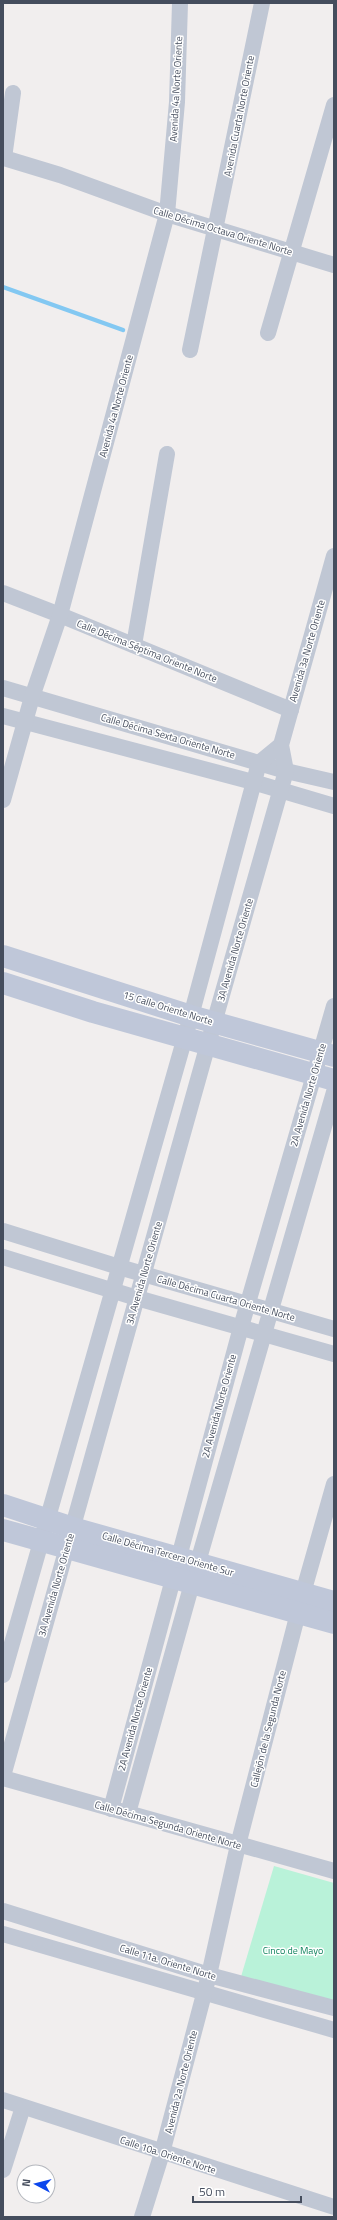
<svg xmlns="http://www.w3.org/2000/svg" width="337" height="2220" font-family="'Titillium Web',sans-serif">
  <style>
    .green { fill: #b9f2d9 }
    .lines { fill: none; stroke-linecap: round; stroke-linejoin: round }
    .stream { stroke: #83c8f2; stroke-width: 4.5 }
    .street { stroke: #c0c7d4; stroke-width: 16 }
    .secondary { stroke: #bfc7d9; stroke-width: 22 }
    .labels { text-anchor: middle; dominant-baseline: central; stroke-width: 3; stroke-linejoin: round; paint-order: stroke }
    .street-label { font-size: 10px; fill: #454d5d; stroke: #fff }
    .park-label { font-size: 10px; fill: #10845e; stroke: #fff }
  </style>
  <rect width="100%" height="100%" fill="#f1eeee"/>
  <path class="green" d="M274,1866L334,1883V2005L240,1980Z"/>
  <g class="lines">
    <path class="stream" d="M3,287L123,330"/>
    <g class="street">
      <path d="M13,93L4,158L60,175L167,214L334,265"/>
      <path d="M268,333L334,105"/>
      <path d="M190,350L262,3"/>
      <path d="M3,593L60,615L291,710"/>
      <path d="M134,645L167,454"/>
      <path d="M3,688L286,771L334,782"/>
      <path d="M3,716L253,782L334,806"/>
      <path d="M3,800L32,697L60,615L167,214L177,102L180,3"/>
      <path d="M3,1231L119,1267L334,1329"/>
      <path d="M3,1257L137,1298L334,1354"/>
      <path d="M303,1593L334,1484"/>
      <path d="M3,1675L191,1016L259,763L281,745"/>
      <path d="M3,1776L208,1044L286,771L281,745L334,556"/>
      <path d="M3,1778L334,1871"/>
      <path d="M111,1809L241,1327L334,1006"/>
      <path d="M128,1813L198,1562L334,1092"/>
      <path d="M3,1911L209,1975L334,2008"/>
      <path d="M3,1934L334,2030"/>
      <path d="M3,2100L334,2207"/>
      <path d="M3,2170L23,2107"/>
      <path d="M142,2217L162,2153L209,1975L238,1845L298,1613"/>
    </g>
    <g class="secondary">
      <path d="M3,956L191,1016L334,1056"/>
      <path d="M3,983L93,1012L334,1080"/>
      <path d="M3,1505L73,1528L334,1602"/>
      <path d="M3,1530L334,1623"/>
    </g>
  </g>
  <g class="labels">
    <g class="street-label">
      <text transform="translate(176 89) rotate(-87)">Avenida 4a Norte Oriente</text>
      <text transform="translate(239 116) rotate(-79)">Avenida Cuarta Norte Oriente</text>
      <text transform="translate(223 231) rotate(17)">Calle Décima Octava Oriente Norte</text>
      <text transform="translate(116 406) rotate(-75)">Avenida 4a Norte Oriente</text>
      <text transform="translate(147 651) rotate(22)">Calle Décima Séptima Oriente Norte</text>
      <text transform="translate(307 651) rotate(-74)">Avenida 3a Norte Oriente</text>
      <text transform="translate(168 736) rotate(16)">Calle Décima Sexta Oriente Norte</text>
      <text transform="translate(235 950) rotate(-74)">3A Avenida Norte Oriente</text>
      <text transform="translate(168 1008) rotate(17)">15 Calle Oriente Norte</text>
      <text transform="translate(308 1095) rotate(-74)">2A Avenida Norte Oriente</text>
      <text transform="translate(144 1273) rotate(-74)">3A Avenida Norte Oriente</text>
      <text transform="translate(226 1298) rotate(16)">Calle Décima Cuarta Oriente Norte</text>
      <text transform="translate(219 1406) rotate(-75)">2A Avenida Norte Oriente</text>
      <text transform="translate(168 1554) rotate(16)">Calle Décima Tercera Oriente Sur</text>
      <text transform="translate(56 1585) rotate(-74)">3A Avenida Norte Oriente</text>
      <text transform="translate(135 1719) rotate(-75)">2A Avenida Norte Oriente</text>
      <text transform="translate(268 1729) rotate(-76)">Callejón de la Segunda Norte</text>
      <text transform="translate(168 1825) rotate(16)">Calle Décima Segunda Oriente Norte</text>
      <text transform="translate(168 1962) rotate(17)">Calle 11a. Oriente Norte</text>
      <text transform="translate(181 2082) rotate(-76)">Avenida 2a Norte Oriente</text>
      <text transform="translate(168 2155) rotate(18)">Calle 10a. Oriente Norte</text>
    </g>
    <g class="park-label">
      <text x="293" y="1950">Cinco de Mayo</text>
    </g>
  </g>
  <rect width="337" height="2220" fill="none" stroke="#454d5d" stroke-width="8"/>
  <g transform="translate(36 2184) rotate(277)"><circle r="19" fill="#ffffff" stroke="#b5b8be"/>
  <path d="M0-3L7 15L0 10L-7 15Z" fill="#0c47ed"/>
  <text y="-6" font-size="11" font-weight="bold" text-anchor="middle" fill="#454d5d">N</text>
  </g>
  <path d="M193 2196v6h108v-6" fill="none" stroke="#454d5d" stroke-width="2"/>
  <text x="199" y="2196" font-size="12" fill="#454d5d" stroke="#ffffff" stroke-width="3" paint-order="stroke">50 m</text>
</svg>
